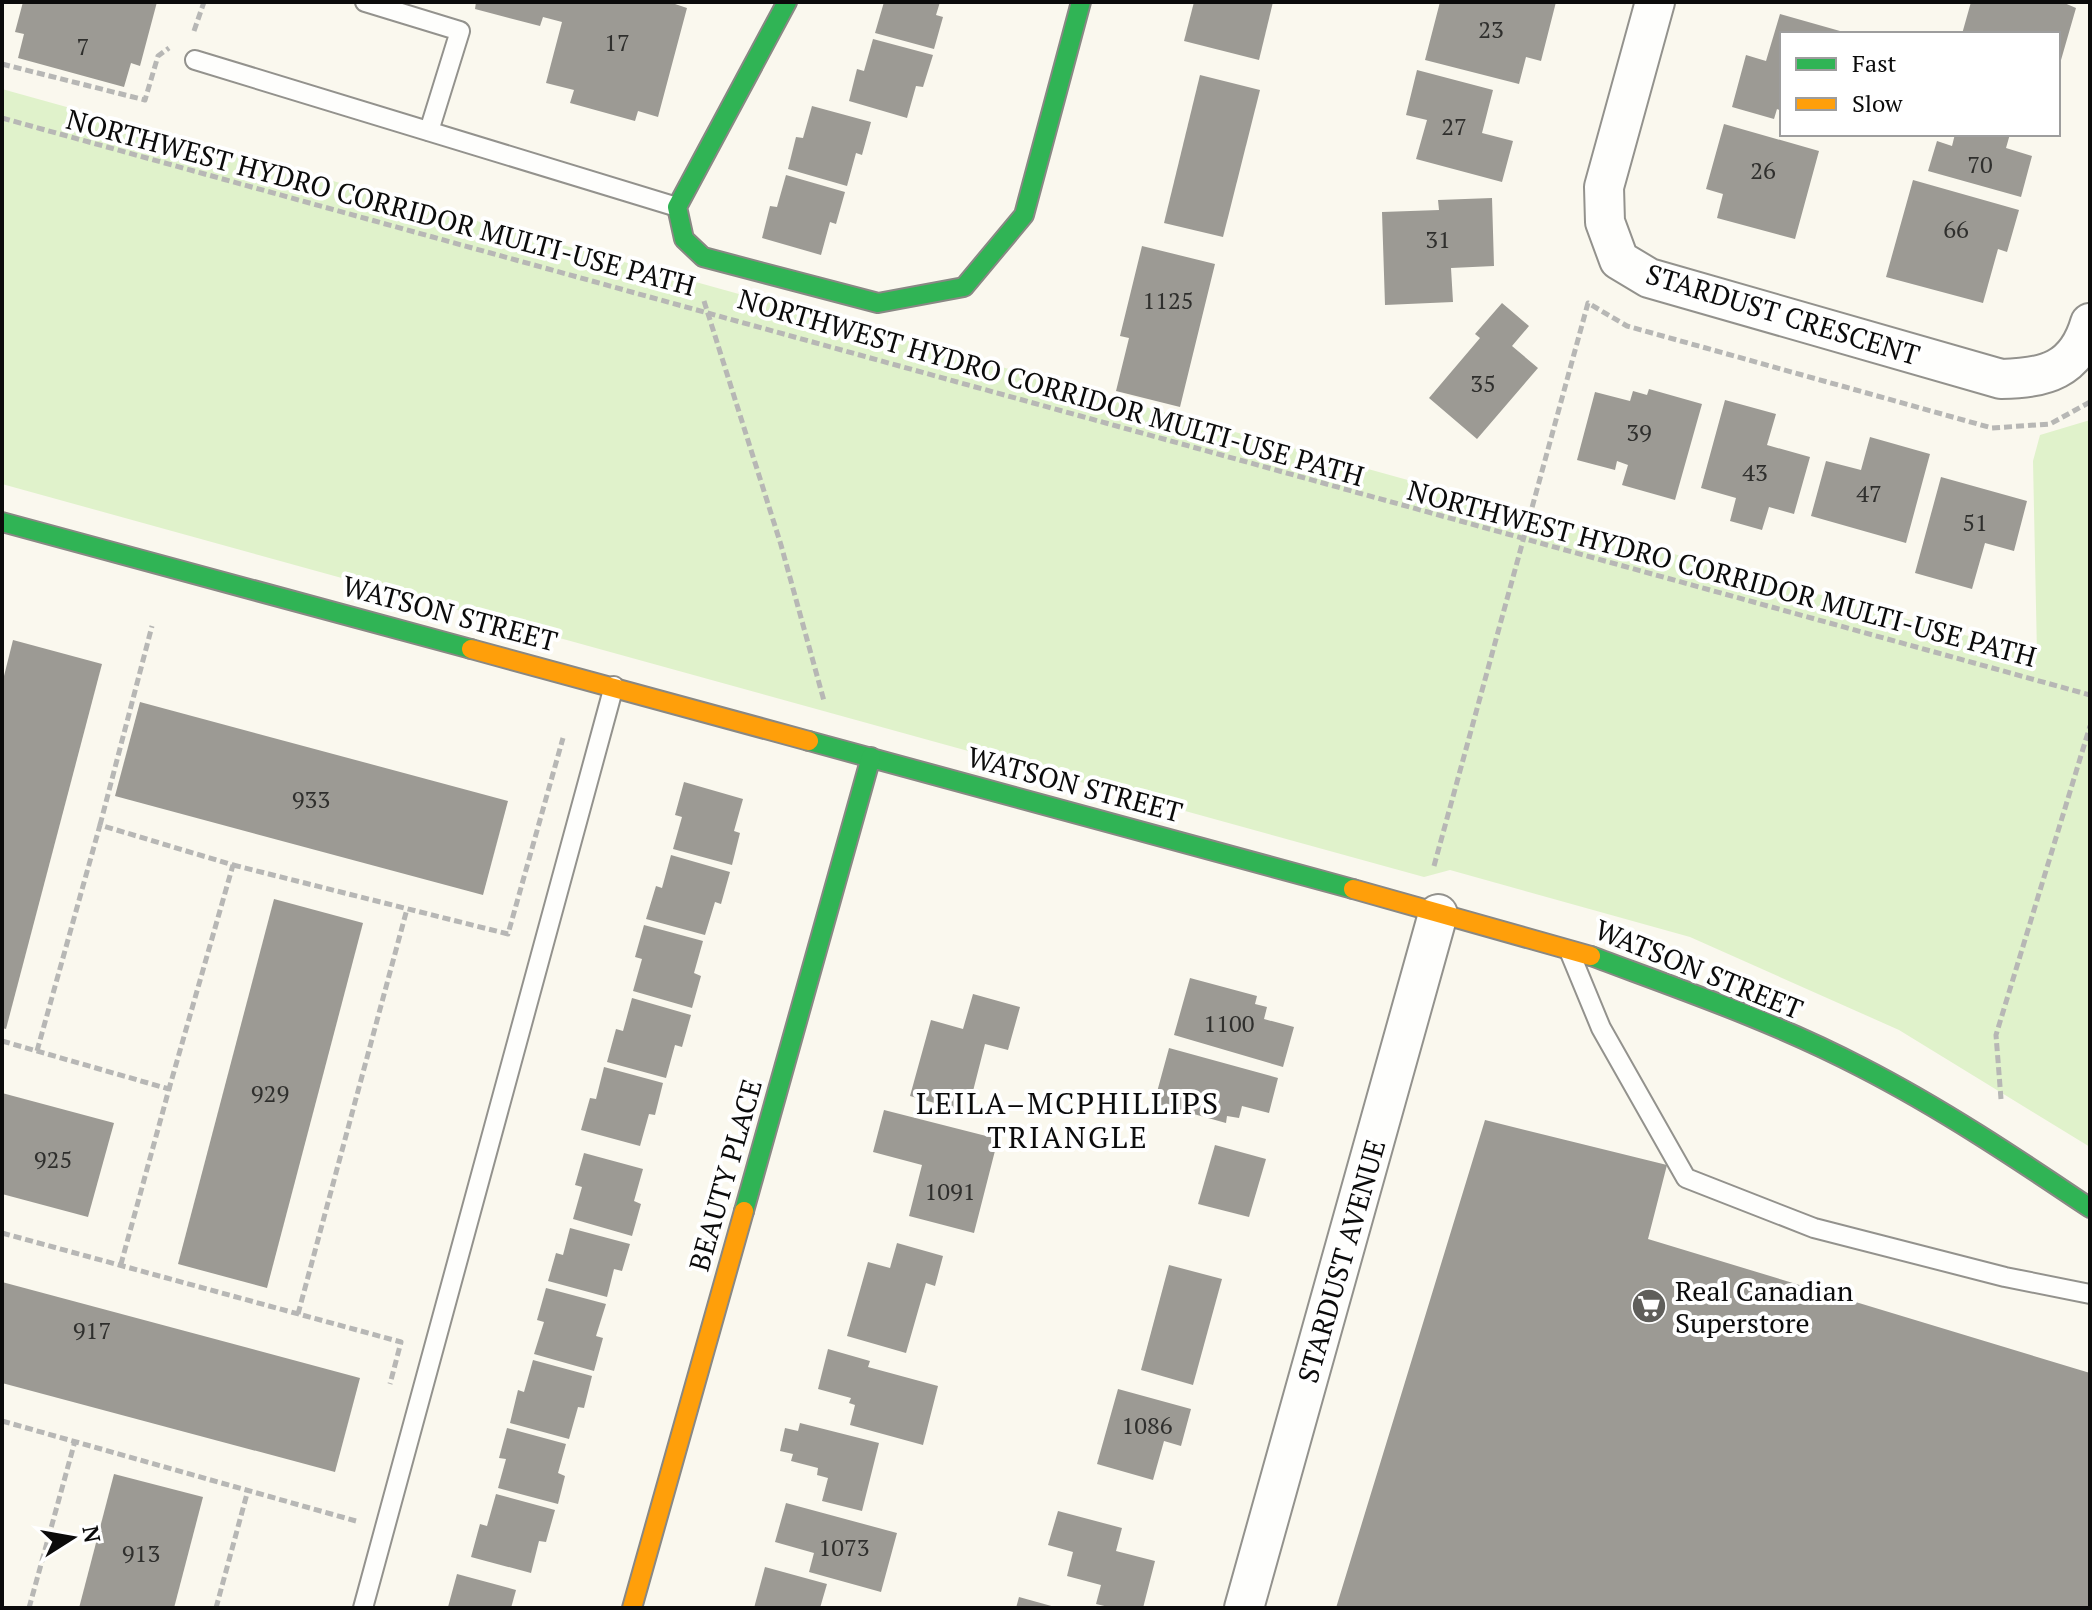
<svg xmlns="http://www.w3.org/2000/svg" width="2092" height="1610" font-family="'PT Serif',serif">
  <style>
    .green { fill: #e0f2cb }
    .building { fill: #9c9a94 }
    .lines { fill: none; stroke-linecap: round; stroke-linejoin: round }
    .lane-casing { stroke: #93928d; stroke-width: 22 }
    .street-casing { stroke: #93928d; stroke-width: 42 }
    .fast-casing { stroke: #898884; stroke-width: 22 }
    .slow-casing { stroke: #898884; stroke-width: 22 }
    .path { stroke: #b7b7b5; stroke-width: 5; stroke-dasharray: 8 4; stroke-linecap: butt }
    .lane { stroke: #fefefc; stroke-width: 18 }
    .street { stroke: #fefefc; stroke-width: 38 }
    .fast { stroke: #30b455; stroke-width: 18 }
    .slow { stroke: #ff9f0a; stroke-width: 18 }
    .labels { text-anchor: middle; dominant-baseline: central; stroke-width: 8; stroke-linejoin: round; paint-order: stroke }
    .number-label { font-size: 24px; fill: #2f2f2d }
    .street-label { font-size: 28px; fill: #0b0b0b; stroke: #fff }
    .poi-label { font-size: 28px; fill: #0b0b0b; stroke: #fff; text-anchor: start }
    .neighbourhood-label { font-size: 30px; letter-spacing: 2px; fill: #0b0b0b; stroke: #fff }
  </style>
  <rect width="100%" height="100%" fill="#faf8ee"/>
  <path class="green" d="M2,89L2037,655L2033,461L2040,435L2090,420V1147L1899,1030L1690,937L1450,870L1424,877L2,484Z"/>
  <g class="building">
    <path d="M23,2H157L140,66L131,63L124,87L18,58L24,34L15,32Z"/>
    <path d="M476,2H669L687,8L658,117L638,111L635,121L570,103L574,90L546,83L562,22L543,17L540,26L475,9Z"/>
    <path d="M884,2H940L936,15L943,17L934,49L875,33Z"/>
    <path d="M1194,2H1273L1259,60L1184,41Z"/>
    <path d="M1440,2H1556L1541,61L1526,57L1519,84L1425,60Z"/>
    <path d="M1971,2H2062L2076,8L2059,67L2058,34H1962Z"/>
    <path d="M1780,14L1840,31L1839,34H1782V111L1777,109L1774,119L1732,107L1746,55L1766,61Z"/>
    <path d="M873,39L933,55L923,87L916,86L907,118L849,101L857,69L864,71Z"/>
    <path d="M1417,70L1493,90L1482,133L1513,141L1502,182L1416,159L1427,120L1406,115Z"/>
    <path d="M1200,75L1260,90L1223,237L1164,223Z"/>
    <path d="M812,106L871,122L862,155L856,153L847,186L788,169L796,137L803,138Z"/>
    <path d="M1724,124L1819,151L1795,239L1717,218L1723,194L1706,189Z"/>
    <path d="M1955,134H2010L2006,148L2032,156L2021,197L1928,171L1937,141L1952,146Z"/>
    <path d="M786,175L845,192L836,224L830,222L821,255L762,238L770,206L777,207Z"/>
    <path d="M1913,180L2019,210L2007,252L1998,249L1983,303L1886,277Z"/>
    <path d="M1492,198L1494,266L1451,268L1453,302L1385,305L1382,212L1439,210L1438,200Z"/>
    <path d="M1142,246L1215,264L1180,407L1116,391L1129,338L1120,336Z"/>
    <path d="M1502,303L1529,326L1512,346L1538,368L1477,439L1429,398L1480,338L1475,334Z"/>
    <path d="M1649,389L1702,404L1675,500L1622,485L1628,465L1617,461L1615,470L1577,460L1595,392L1630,401L1633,391L1647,395Z"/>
    <path d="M1725,400L1776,414L1767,445L1810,457L1794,514L1769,507L1762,530L1730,521L1736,498L1701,488Z"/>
    <path d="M1870,437L1930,454L1906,543L1811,516L1826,461L1861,470Z"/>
    <path d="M1941,477L2027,501L2014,551L1985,543L1972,589L1915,573Z"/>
    <path d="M13,640L102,664L6,1029L2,1028V684Z"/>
    <path d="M140,702L508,801L483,895L115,796Z"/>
    <path d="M684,782L743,799L734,831L740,833L732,865L673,849L682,817L675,815Z"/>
    <path d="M671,855L730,872L721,904L715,902L705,935L646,919L656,886L662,888Z"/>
    <path d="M274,899L363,923L267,1288L178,1264Z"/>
    <path d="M644,925L703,941L694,973L701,976L692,1008L633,991L642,959L635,957Z"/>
    <path d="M1190,978L1257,996L1255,1004L1267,1007L1264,1019L1294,1027L1283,1067L1174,1035Z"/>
    <path d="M973,994L1020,1007L1008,1050L985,1044L972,1095L964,1093L959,1110L910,1096L931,1020L963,1029Z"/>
    <path d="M632,998L691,1015L682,1047L675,1045L666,1078L607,1062L616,1029L623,1031Z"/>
    <path d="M1169,1048L1278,1078L1269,1113L1242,1106L1239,1118L1227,1116L1226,1123L1154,1103Z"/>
    <path d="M604,1067L663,1083L655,1115L649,1114L640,1146L581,1130L590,1098L596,1099Z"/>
    <path d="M2,1093L114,1123L88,1217L2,1194Z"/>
    <path d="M884,1110L998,1139L974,1233L909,1216L922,1165L873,1152Z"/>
    <path d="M1485,1120L1667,1165L1648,1239L2090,1373V1608H1336Z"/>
    <path d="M1215,1145L1266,1159L1249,1217L1198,1204Z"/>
    <path d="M584,1153L643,1169L634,1201L641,1204L632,1236L573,1219L582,1187L575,1185Z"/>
    <path d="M570,1228L630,1244L622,1271L614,1269L607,1297L548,1281L556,1253L563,1255Z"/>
    <path d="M897,1243L943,1256L935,1286L926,1283L906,1353L847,1336L868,1262L890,1268Z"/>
    <path d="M1169,1265L1222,1279L1193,1385L1141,1370Z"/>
    <path d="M2,1282L360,1378L335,1472L2,1383Z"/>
    <path d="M546,1288L606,1304L596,1336L603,1338L594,1371L534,1354L544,1322L537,1320Z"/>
    <path d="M828,1349L870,1361L868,1367L938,1386L923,1445L850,1425L855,1405L849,1403L851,1398L818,1389Z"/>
    <path d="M533,1360L592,1376L584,1408L578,1407L569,1439L510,1423L518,1390L524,1392Z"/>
    <path d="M1118,1389L1191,1409L1181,1446L1164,1441L1153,1480L1097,1464Z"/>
    <path d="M800,1423L879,1443L862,1511L822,1501L828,1478L817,1475L818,1468L791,1461L793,1454L780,1451L785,1428L798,1431Z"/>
    <path d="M507,1428L566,1444L558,1473L565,1476L558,1504L498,1488L506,1459L499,1458Z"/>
    <path d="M114,1474L203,1497L174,1608H79Z"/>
    <path d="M496,1494L555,1510L546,1542L539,1541L531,1573L471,1557L480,1524L487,1526Z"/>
    <path d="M786,1503L897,1533L881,1592L809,1572L814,1553L775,1542Z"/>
    <path d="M1058,1511L1122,1528L1116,1551L1155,1561L1143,1608H1113L1096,1604L1101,1585L1067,1576L1073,1552L1048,1545Z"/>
    <path d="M765,1567L827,1584L820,1608H754Z"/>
    <path d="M457,1574L516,1590L511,1608L448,1607Z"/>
    <path d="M1019,1597L1055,1607V1608H1016Z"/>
  </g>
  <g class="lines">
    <g class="lane-casing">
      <g id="lane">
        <path d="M365,2L460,31L429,131"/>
        <path d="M195,60L677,207"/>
        <path d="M1570,953L1601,1028L1686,1178L1814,1228L2005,1277L2090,1294"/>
        <path d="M363,1608L614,686"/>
      </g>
    </g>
    <g class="street-casing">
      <g id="street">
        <path d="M1655,2L1604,187L1605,222L1619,260L1649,278L2001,379C2045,378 2076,371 2090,323"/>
        <path d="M1244,1608L1438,914"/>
      </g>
    </g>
    <g class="fast-casing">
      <g id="fast">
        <path d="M787,2L677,207L684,239L703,257L878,303L964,287L1024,215L1081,2"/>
        <path d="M2,522L471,649"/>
        <path d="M809,741L1353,889"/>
        <path d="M1591,956C1682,990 1775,1022 1861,1067C1941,1108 2016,1158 2090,1208"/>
        <path d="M744,1211L871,757"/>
      </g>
    </g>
    <g class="slow-casing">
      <g id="slow">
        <path d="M471,649L809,741"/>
        <path d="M1353,889L1591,956"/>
        <path d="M632,1608L744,1211"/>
      </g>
    </g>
    <g class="path">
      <path d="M194,31L204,2"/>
      <path d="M2,64L145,100L158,56L169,48"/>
      <path d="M2,118L2090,695"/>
      <path d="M704,301L781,545L824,701"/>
      <path d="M100,825L152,626"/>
      <path d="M233,865L508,934L563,738"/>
      <path d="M1434,866L1588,303L1627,326L1992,428L2050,424L2090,402"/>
      <path d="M2,1041L169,1089L121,1264"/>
      <path d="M37,1051L100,825L233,865L169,1089"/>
      <path d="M2001,1099L1996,1035L2090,726"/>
      <path d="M2,1233L401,1342L390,1384"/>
      <path d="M298,1314L407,909"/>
      <path d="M2,1421L356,1521"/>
      <path d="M29,1608L75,1441"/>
      <path d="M216,1608L248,1490"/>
    </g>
    <use href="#lane" class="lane"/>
    <use href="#street" class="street"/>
    <use href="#fast" class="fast"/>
    <use href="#slow" class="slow"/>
  </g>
  <defs>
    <g id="supermarket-disc" transform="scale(1.8)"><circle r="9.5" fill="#5f5e5a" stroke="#fff"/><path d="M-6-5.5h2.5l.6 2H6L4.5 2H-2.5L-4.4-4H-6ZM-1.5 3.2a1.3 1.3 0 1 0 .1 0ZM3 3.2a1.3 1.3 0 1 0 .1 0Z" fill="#fff"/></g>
  </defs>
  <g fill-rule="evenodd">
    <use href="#supermarket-disc" x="1649" y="1306"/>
  </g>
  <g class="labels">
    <g class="number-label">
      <text x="1491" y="29">23</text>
      <text x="617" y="42">17</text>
      <text x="83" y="46">7</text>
      <text x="1454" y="126">27</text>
      <text x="1980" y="164">70</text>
      <text x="1763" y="170">26</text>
      <text x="1956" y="229">66</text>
      <text x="1438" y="239">31</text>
      <text x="1168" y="300">1125</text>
      <text x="1483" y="383">35</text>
      <text x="1639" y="432">39</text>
      <text x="1755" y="472">43</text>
      <text x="1869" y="493">47</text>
      <text x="1975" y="522">51</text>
      <text x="311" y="799">933</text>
      <text x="1229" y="1023">1100</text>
      <text x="270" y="1093">929</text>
      <text x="53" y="1159">925</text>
      <text x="950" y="1191">1091</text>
      <text x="92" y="1330">917</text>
      <text x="1147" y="1425">1086</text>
      <text x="844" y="1547">1073</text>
      <text x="141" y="1553">913</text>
    </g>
    <g class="street-label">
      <text transform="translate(381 202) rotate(15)">NORTHWEST HYDRO CORRIDOR MULTI-USE PATH</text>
      <text transform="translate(1783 314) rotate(17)">STARDUST CRESCENT</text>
      <text transform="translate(1051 387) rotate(16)">NORTHWEST HYDRO CORRIDOR MULTI-USE PATH</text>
      <text transform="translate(1722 573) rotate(15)">NORTHWEST HYDRO CORRIDOR MULTI-USE PATH</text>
      <text transform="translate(450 613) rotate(15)">WATSON STREET</text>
      <text transform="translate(1075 784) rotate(15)">WATSON STREET</text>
      <text transform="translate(1699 969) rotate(22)">WATSON STREET</text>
      <text transform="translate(725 1175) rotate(-74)">BEAUTY PLACE</text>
      <text transform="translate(1341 1261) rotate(-74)">STARDUST AVENUE</text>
    </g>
    <g class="poi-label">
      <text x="1675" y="1290">Real Canadian<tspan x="1675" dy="32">Superstore</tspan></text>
    </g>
    <g class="neighbourhood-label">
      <text x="1068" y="1103">LEILA–MCPHILLIPS<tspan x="1068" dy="34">TRIANGLE</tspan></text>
    </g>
  </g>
  <rect width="2092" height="1610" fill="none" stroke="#0b0b0b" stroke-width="8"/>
  <rect x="1780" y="32" width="280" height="104" fill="#ffffff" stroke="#9d9d9d" stroke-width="2"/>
  <rect x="1796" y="58" width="40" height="12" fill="#30b455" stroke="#9d9d9d" stroke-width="2"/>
  <text x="1852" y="72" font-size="24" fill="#0b0b0b">Fast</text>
  <rect x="1796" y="98" width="40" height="12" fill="#ff9f0a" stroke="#9d9d9d" stroke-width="2"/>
  <text x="1852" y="112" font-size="24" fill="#0b0b0b">Slow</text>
  <g transform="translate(72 1538) rotate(79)" stroke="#ffffff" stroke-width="6" paint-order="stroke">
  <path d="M0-6L14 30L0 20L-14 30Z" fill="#0b0b0b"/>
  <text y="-12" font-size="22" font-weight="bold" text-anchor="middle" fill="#0b0b0b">N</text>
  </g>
</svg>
